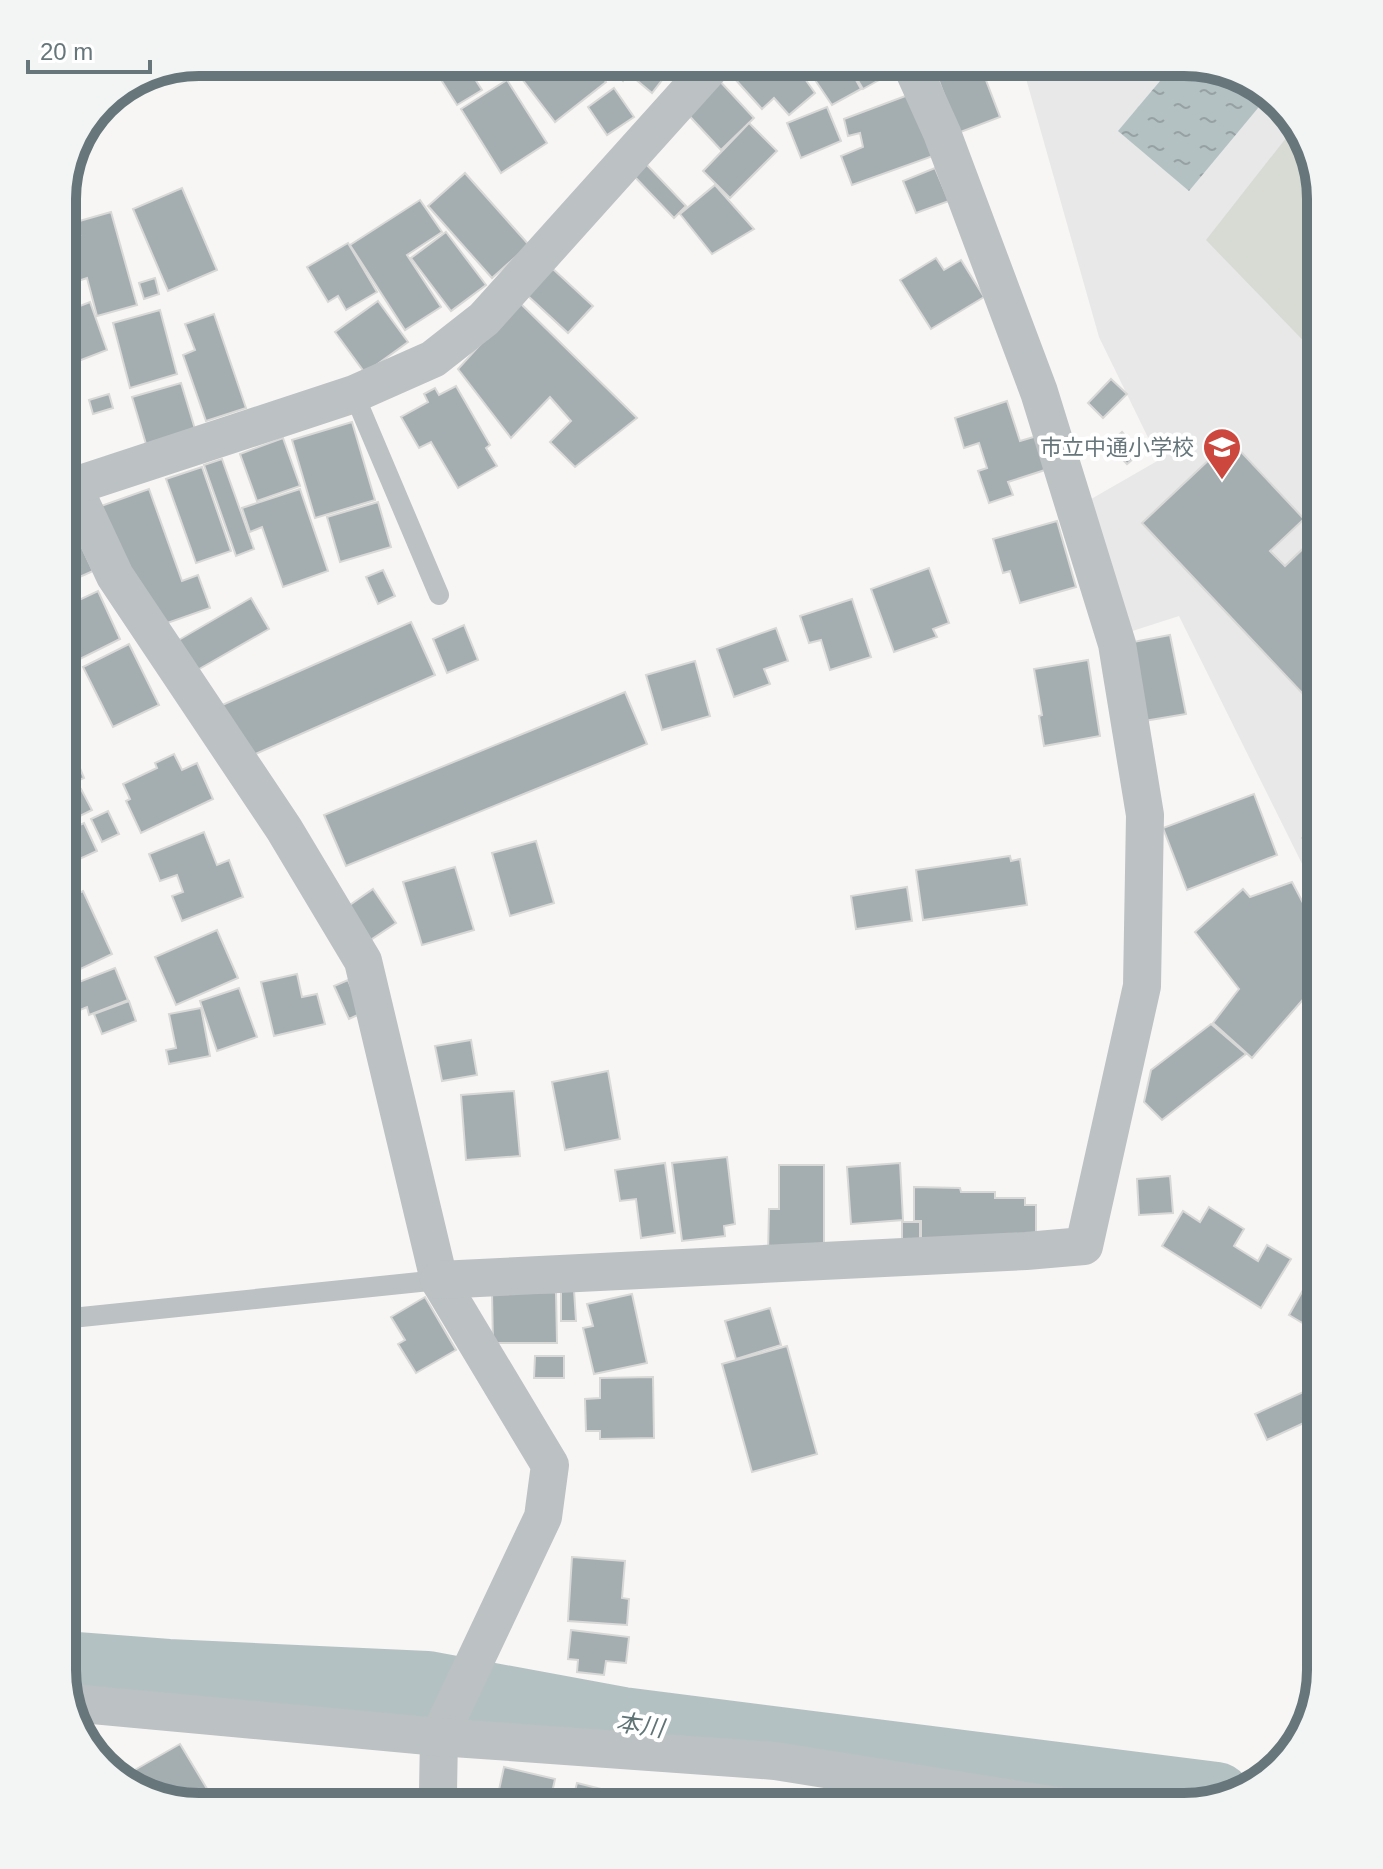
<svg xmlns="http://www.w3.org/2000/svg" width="1383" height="1869" font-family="Helvetica,'Noto Sans JP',sans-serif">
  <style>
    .built { fill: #e7e8e7 }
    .grass { fill: #d7dbd4 }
    .water { fill: url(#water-ripples) }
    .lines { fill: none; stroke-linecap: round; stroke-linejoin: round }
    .river { stroke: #b4c1c3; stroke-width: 72 }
    .building { fill: #a4adb0; stroke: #d8d8d7; stroke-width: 2 }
    .service { stroke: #bcc1c3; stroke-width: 20 }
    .pedestrian { stroke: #bcc1c3; stroke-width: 28 }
    .minor { stroke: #bcc1c3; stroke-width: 38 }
    .labels { text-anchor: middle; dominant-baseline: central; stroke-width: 8; stroke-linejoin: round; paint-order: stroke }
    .poi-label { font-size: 22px; fill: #66767b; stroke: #fff; text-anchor: end }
    .water-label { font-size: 24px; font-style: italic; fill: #607476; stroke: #fff }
    .rim { fill: none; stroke: #66767b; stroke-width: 10 }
  </style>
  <defs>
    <pattern id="water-ripples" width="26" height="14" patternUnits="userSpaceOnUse" patternTransform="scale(2)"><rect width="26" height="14" fill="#b4c1c3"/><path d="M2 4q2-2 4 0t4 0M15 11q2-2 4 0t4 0" fill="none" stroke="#96a1a3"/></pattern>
  </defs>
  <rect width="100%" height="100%" fill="#f7f6f4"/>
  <path class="built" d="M1049,62H1192L1253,81L1302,130L1321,199V902L1179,616L1120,635L1086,502L1159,460L1099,337L1025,75Z"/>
  <path class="grass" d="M1297,124L1302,130L1321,199V359L1206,240Z"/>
  <path class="water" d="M1176,62H1192L1253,81L1268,96L1189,191L1118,131Z"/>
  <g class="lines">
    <path class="river" d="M62,1667L168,1675L427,1687L622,1723L1216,1798"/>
  </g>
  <g class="building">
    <path d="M464,62L482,90L457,105L440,78Z"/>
    <path d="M509,62H590L606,82L555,122Z"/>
    <path d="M608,62H676L652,93L628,73L623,81L605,66Z"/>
    <path d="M734,62H793L815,93L789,115L774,98L762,109L726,69Z"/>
    <path d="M803,62H846L861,89L832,105Z"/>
    <path d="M847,62H892L897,70L863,89Z"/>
    <path d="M932,62H979L1000,117L958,133Z"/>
    <path d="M716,77L754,118L721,150L683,109Z"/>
    <path d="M507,80L547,143L501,173L461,109Z"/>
    <path d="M614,88L634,117L607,135L588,107Z"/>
    <path d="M908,95L933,156L852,185L841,156L863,147L860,133L848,136L844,119Z"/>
    <path d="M827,107L841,141L801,158L787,123Z"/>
    <path d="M749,123L777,151L730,198L703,171Z"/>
    <path d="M645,163L686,206L674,218L633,175Z"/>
    <path d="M935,168L949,201L916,213L903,181Z"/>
    <path d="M465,173L529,245L492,278L428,206Z"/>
    <path d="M715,185L754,229L712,254L680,214Z"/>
    <path d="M182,188L217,270L168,291L133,209Z"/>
    <path d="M420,200L442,232L407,255L441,307L405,330L350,245Z"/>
    <path d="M111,212L137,305L97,316L87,278L75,282L62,239L80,235L76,222Z"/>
    <path d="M446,232L486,285L451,311L411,258Z"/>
    <path d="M348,243L377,292L346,310L338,296L328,302L307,267Z"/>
    <path d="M936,258L944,270L961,260L984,297L931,329L900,280Z"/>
    <path d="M553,269L593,306L568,333L527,295Z"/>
    <path d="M155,278L159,294L144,299L139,283Z"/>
    <path d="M378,301L408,342L365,373L335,332Z"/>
    <path d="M90,302L107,350L63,367L62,313Z"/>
    <path d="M519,302L637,418L575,467L550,442L571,421L550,397L511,438L458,369Z"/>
    <path d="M160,310L177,374L130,388L113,323Z"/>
    <path d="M214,314L246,408L206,421L183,355L195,350L185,324Z"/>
    <path d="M1111,379L1127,394L1103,418L1088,403Z"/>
    <path d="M181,383L195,429L146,444L132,397Z"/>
    <path d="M456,386L490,445L486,448L497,466L458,488L431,442L419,448L401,417L428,402L424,394L435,388L439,395Z"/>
    <path d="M109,394L113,408L93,414L89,400Z"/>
    <path d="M1007,401L1020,441L1037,436L1048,469L1008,482L1013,495L989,503L978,471L987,468L979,443L964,448L955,418Z"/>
    <path d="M352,422L375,500L315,518L292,440Z"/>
    <path d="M1122,432L1140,453L1127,464L1109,444Z"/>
    <path d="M283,438L300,486L257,501L240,454Z"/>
    <path d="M1230,440L1304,519L1270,551L1285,566L1312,540L1321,549V586L1308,598L1321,611V713L1142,523Z"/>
    <path d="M222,459L254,549L236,556L204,465Z"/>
    <path d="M202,467L231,551L196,563L166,479Z"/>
    <path d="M149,489L182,581L198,575L210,608L156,627L101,506Z"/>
    <path d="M300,489L328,571L283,587L262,527L250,532L242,508Z"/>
    <path d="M378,502L391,547L340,562L327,517Z"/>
    <path d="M66,513L93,571L62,585V515Z"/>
    <path d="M1057,521L1076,587L1020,603L1010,571L1003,573L993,539Z"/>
    <path d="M929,568L949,623L933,629L937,637L894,652L871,589Z"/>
    <path d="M383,570L395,596L378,604L366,577Z"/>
    <path d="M98,591L120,639L74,662L62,637V608Z"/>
    <path d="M251,598L269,629L194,672L177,641Z"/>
    <path d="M852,599L871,657L830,670L821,640L809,643L800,616Z"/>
    <path d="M411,622L435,675L244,759L220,706Z"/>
    <path d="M464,625L478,660L447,673L433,639Z"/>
    <path d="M776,628L788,661L764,669L770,684L734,697L717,649Z"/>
    <path d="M1170,635L1186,714L1144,721L1128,643Z"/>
    <path d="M129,644L159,705L113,727L83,667Z"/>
    <path d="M1088,660L1100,736L1044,746L1039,716L1042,715L1034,669Z"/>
    <path d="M695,661L710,716L662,730L646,675Z"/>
    <path d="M625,692L647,744L346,866L324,815Z"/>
    <path d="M65,732L84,778L62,787V733Z"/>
    <path d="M174,754L182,770L197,763L213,799L141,833L126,801L130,799L123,784L157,768L155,763Z"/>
    <path d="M81,789L92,810L62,825V799Z"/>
    <path d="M1254,794L1277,855L1187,890L1163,828Z"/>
    <path d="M108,811L119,834L102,842L91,819Z"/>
    <path d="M1321,818V856L1302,838Z"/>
    <path d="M84,823L97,851L62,867V833Z"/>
    <path d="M204,832L217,865L229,860L243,897L182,921L172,896L183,892L177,875L160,881L149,854Z"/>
    <path d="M536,841L554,903L510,916L492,853Z"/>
    <path d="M1010,856L1011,861L1020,859L1027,905L923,920L916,870Z"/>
    <path d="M455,867L474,930L422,945L403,882Z"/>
    <path d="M1292,882L1321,937V986L1306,996L1252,1058L1213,1023L1239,989L1195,932L1243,889L1250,897Z"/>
    <path d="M907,887L912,921L856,929L851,896Z"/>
    <path d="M373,889L396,923L369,941L347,907Z"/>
    <path d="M83,891L112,954L70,974L62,957V901Z"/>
    <path d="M217,930L238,978L176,1005L155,957Z"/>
    <path d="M115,968L128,1000L89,1015L87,1007L75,1012L66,987Z"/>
    <path d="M297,974L302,997L317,994L325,1024L274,1036L261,982Z"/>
    <path d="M348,980L362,1013L349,1019L334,986Z"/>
    <path d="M239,988L257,1037L217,1051L200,1001Z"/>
    <path d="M129,1001L136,1021L102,1034L94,1014Z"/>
    <path d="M201,1008L210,1056L169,1064L166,1050L176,1048L169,1014Z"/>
    <path d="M1211,1024L1246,1054L1162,1120L1144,1102L1151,1070Z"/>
    <path d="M471,1040L477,1075L442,1081L435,1046Z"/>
    <path d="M608,1071L620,1139L565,1150L552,1082Z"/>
    <path d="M514,1091L520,1156L466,1160L461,1095Z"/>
    <path d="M727,1157L735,1224L724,1226L725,1236L682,1241L672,1163Z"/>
    <path d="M665,1163L675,1233L641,1238L636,1199L620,1201L615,1170Z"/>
    <path d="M900,1163L903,1220L851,1224L847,1167Z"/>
    <path d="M779,1165H824V1254H768L769,1209H779Z"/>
    <path d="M1170,1176L1173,1213L1139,1215L1137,1179Z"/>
    <path d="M914,1187L960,1188L961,1192H995V1198H1025V1205H1036V1243H921V1221H914Z"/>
    <path d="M1209,1207L1244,1229L1234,1246L1258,1261L1267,1245L1291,1259L1261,1308L1162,1246L1183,1211L1200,1222Z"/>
    <rect x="902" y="1222" width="18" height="24"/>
    <path d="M1316,1267L1321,1270V1334L1289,1315Z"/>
    <path d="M574,1290L576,1321H561V1291Z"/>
    <path d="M556,1292L557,1343H493L492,1293Z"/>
    <path d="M632,1294L647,1363L594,1374L583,1328L593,1326L587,1304Z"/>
    <path d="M425,1297L456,1350L416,1373L398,1344L405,1340L391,1317Z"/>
    <path d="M770,1308L781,1345L736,1359L725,1321Z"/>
    <path d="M787,1346L817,1454L752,1472L722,1364Z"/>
    <path d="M535,1356H564V1378H534Z"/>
    <path d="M653,1377L654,1438L600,1439V1431H586L585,1399L600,1398V1378Z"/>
    <path d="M1321,1384V1415L1267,1440L1255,1414Z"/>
    <path d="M572,1557L625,1561L622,1598L629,1599L627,1625L568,1621Z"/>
    <path d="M571,1630L629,1637L626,1663L606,1661L604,1675L577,1672L578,1660L568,1659Z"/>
    <path d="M180,1744L218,1807H191L135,1790L126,1775Z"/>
    <path d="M504,1767L555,1779L549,1807H500L502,1800L497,1799Z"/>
    <path d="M577,1783L617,1793L614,1805L619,1807H571Z"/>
  </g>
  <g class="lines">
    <g class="service">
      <path d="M354,394L439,595"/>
      <path d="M62,1319L439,1280"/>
    </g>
    <path class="pedestrian" d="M62,453L73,486"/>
    <g class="minor">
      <path d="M73,486L115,576L284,829L363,961L439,1280L550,1465L543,1517L439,1737L438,1792L442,1807"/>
      <path d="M62,490L354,394L433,359L484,319L715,62"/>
      <path d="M439,1280L1026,1251L1084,1246L1142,986L1145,815L1117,644L1039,392L942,133L910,62"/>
      <path d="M71,1703L439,1737L775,1761L1063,1807"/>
    </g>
  </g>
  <defs>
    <g id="school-pin" transform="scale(2)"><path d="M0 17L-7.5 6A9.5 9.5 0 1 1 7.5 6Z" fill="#cc483f" stroke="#fff"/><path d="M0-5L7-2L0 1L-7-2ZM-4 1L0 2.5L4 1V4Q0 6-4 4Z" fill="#fff"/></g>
  </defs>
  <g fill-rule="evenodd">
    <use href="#school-pin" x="1222" y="447"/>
  </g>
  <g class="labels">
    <g class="poi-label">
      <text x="1194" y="447">市立中通小学校</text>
    </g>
    <g class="water-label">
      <text transform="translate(640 1725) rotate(8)">本川</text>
    </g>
  </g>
  <path d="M0 0H1383V1869H0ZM199 76H1184A123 123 0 0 1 1307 199V1670A123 123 0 0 1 1184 1793H199A123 123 0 0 1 76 1670V199A123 123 0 0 1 199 76Z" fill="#f3f4f4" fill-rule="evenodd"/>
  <path class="rim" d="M199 76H1184A123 123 0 0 1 1307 199V1670A123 123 0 0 1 1184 1793H199A123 123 0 0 1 76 1670V199A123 123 0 0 1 199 76Z"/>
  <path d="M28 60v12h122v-12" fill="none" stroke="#66767b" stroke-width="4"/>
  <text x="40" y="60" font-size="24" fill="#66767b" stroke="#ffffff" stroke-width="6" paint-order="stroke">20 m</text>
</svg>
